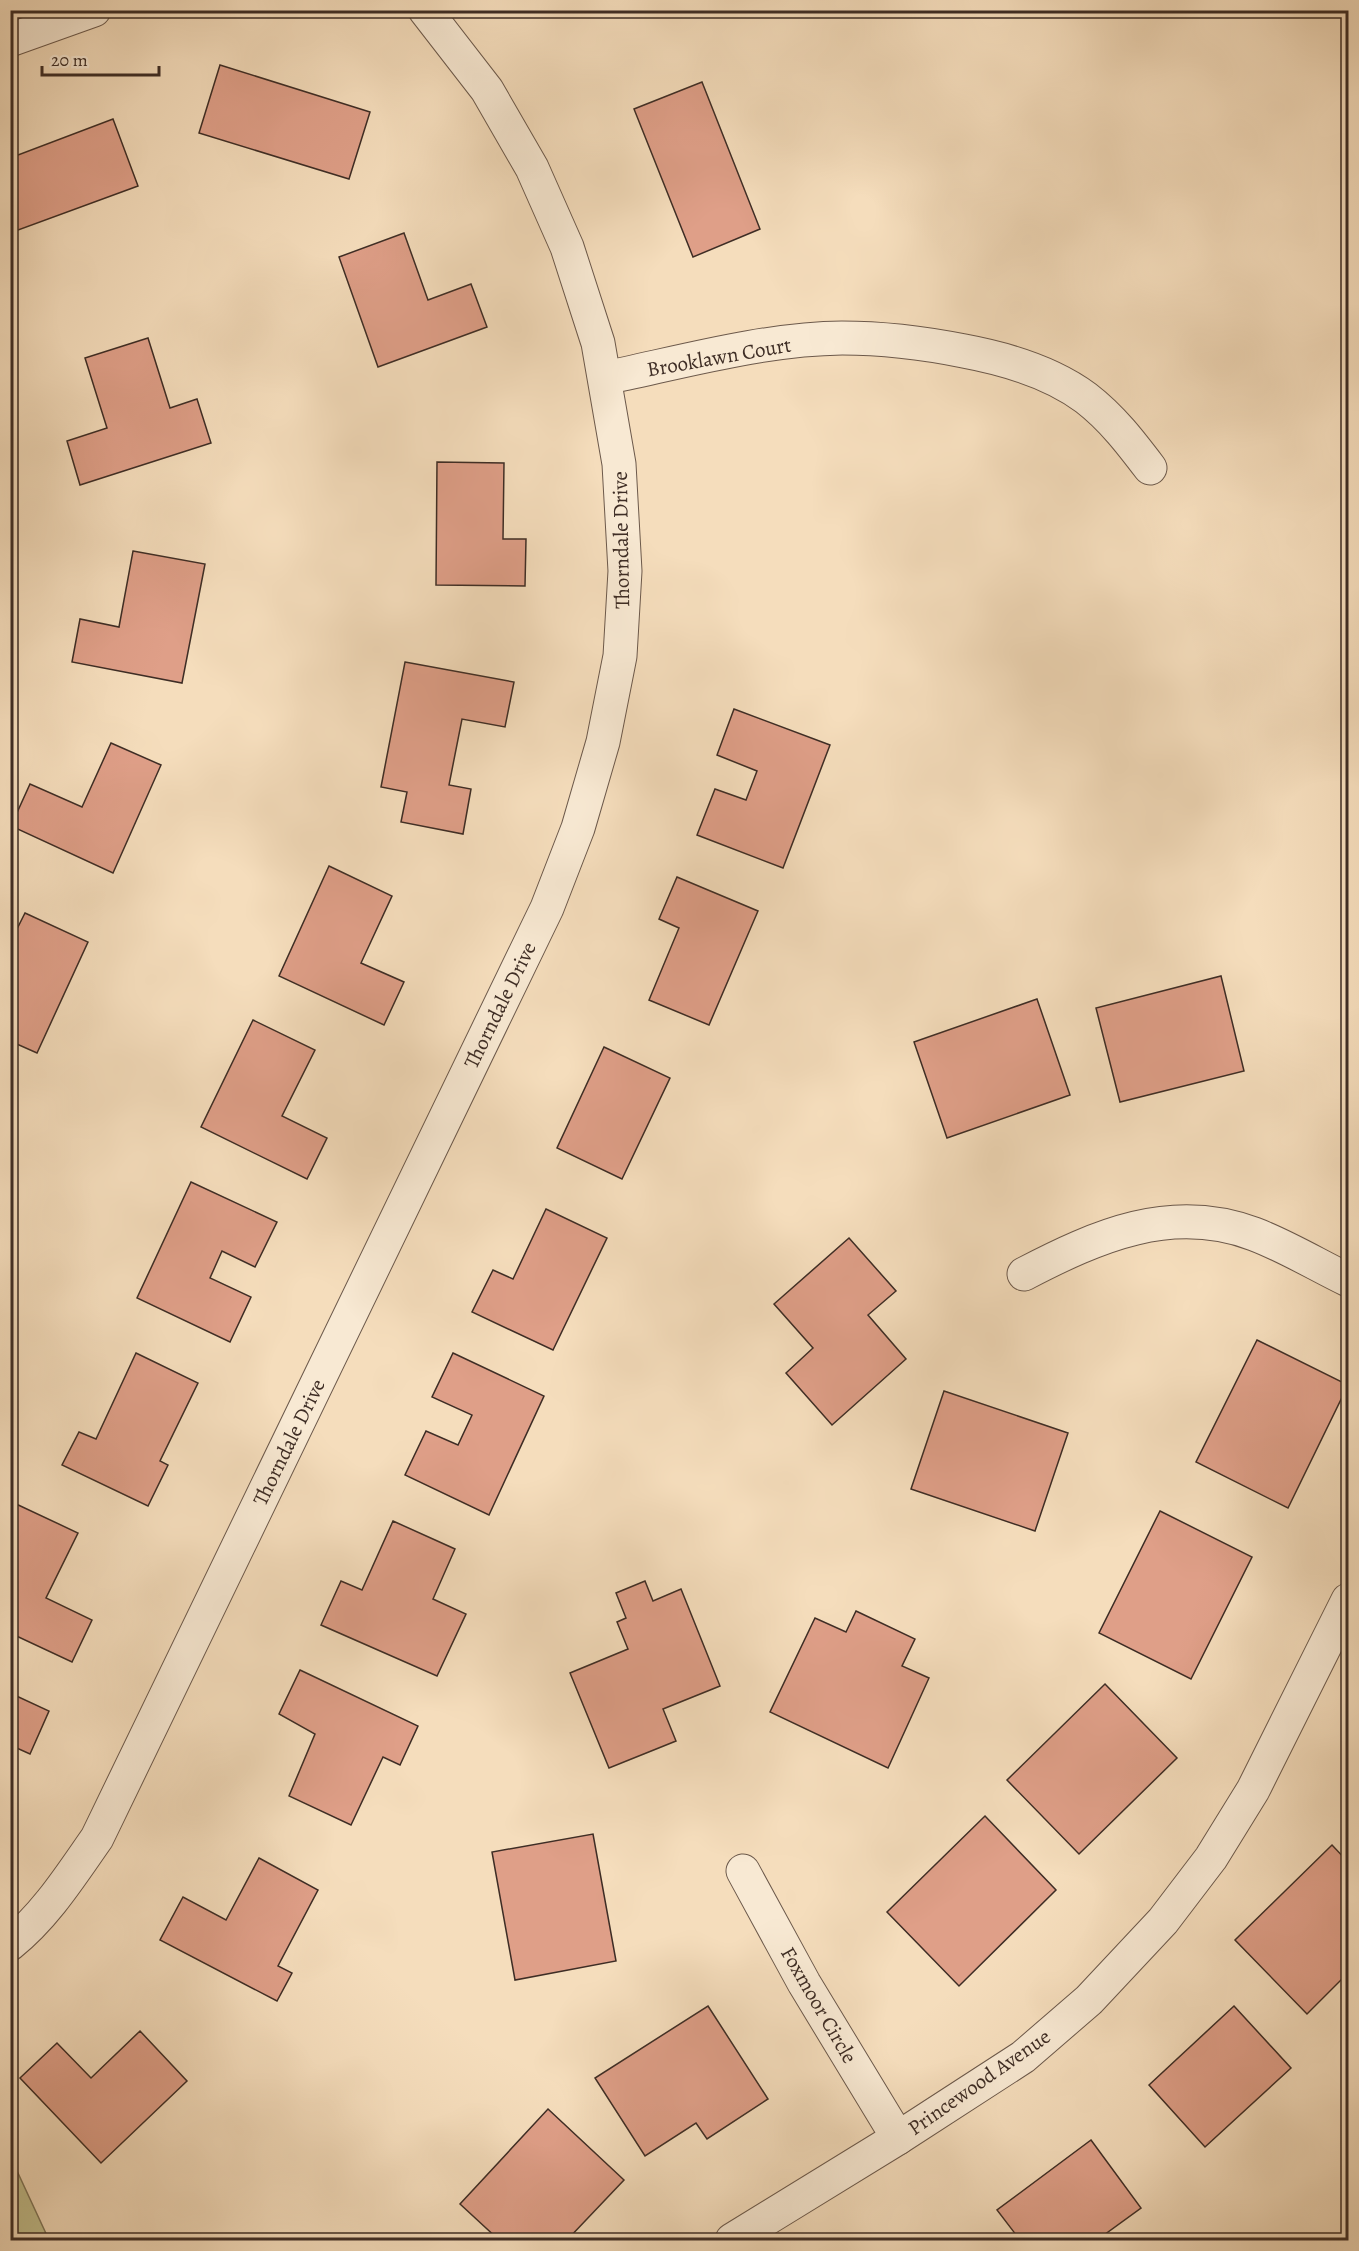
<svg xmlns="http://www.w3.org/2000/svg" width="1359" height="2251" font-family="Alegreya,serif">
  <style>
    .green { fill: #c2bf8d; stroke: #807659; stroke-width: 1.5 }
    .building { fill: #df9f88; stroke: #3e2d25; stroke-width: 1.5 }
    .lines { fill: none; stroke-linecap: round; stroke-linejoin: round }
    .minor-casing { stroke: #6c594b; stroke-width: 35 }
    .minor { stroke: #f8e9d3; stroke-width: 33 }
    .labels { text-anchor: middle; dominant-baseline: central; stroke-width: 4.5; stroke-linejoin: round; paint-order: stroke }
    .street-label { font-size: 21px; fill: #3e2d25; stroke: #f8e9d3 }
  </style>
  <rect width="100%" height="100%" fill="#f5ddbc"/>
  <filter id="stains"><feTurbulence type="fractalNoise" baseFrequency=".00333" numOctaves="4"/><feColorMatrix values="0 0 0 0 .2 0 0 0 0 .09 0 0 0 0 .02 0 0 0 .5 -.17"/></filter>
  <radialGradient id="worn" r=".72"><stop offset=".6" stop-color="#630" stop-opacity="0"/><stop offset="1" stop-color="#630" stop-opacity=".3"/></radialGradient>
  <path class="green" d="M10,2158H11L49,2240H11Z"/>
  <g class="building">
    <path d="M220,65L370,112L349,179L199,133Z"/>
    <path d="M702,82L760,229L693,257L634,109Z"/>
    <path d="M113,119L138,186L10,233V158Z"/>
    <path d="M404,233L428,300L471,284L487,327L378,367L339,257Z"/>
    <path d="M148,338L170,408L197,399L211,443L80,485L67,441L107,428L85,358Z"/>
    <path d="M437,462L504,463L503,539H526L525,586L436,585Z"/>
    <path d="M133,551L205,564L182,683L72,662L80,619L119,627Z"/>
    <path d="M405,662L514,682L505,727L462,719L449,785L471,789L463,834L401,822L407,792L381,787Z"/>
    <path d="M734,709L830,745L783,868L697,835L715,789L746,800L757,771L717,755Z"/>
    <path d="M111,743L161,765L113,873L11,826L30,784L82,807Z"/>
    <path d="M329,866L392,896L361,963L404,982L384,1025L279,976Z"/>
    <path d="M677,877L758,911L709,1025L649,1000L679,928L659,919Z"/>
    <path d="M25,913L88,942L37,1053L10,1041V943Z"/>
    <path d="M1221,976L1244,1071L1120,1102L1096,1008Z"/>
    <path d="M1037,999L1070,1095L947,1138L914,1042Z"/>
    <path d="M253,1020L315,1050L282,1116L327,1138L307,1179L201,1127Z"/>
    <path d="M604,1047L670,1078L622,1179L557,1148Z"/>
    <path d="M191,1182L277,1222L255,1267L222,1251L210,1278L251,1297L230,1342L137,1298Z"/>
    <path d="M546,1209L607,1238L553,1350L472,1312L493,1270L513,1279Z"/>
    <path d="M849,1238L896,1291L868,1315L906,1359L832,1425L786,1373L813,1348L774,1304Z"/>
    <path d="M1257,1340L1348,1385L1288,1508L1196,1462Z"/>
    <path d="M136,1353L198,1383L160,1461L168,1465L148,1506L62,1465L79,1432L96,1439Z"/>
    <path d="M453,1353L544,1396L489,1515L405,1475L426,1431L458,1445L472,1415L432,1397Z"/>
    <path d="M944,1391L1068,1433L1035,1531L911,1489Z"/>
    <path d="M14,1503L78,1533L46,1598L92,1620L72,1662L10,1633V1511Z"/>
    <path d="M1160,1511L1252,1557L1191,1679L1099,1633Z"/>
    <path d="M393,1521L455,1549L433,1599L466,1614L437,1676L321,1625L341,1581L362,1590Z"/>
    <path d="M645,1581L653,1601L681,1589L720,1686L663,1709L676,1741L609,1768L570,1673L628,1649L617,1622L626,1618L616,1593Z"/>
    <path d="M856,1611L915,1639L902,1666L929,1678L888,1768L770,1712L815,1618L846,1632Z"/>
    <path d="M300,1670L418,1726L400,1765L383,1757L351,1825L289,1796L315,1734L279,1714Z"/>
    <path d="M1105,1684L1177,1758L1079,1854L1007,1780Z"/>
    <path d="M10,1693L49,1711L30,1754L10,1745Z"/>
    <path d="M985,1816L1056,1890L959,1986L887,1912Z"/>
    <path d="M593,1834L616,1961L515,1980L492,1852Z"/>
    <path d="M1332,1845L1348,1862V1973L1307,2014L1235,1940Z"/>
    <path d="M259,1858L318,1890L278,1966L292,1973L277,2001L160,1940L183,1897L226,1920Z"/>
    <path d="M708,2006L768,2099L707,2139L696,2123L645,2156L595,2078Z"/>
    <path d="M1234,2006L1291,2068L1205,2147L1149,2085Z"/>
    <path d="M140,2031L187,2081L101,2163L20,2078L57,2043L91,2078Z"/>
    <path d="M548,2109L624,2180L567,2240H499L460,2204Z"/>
    <path d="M1091,2140L1141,2208L1097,2240H1020L997,2210Z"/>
  </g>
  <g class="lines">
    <g class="minor-casing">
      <g id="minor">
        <path d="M10,40L94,10"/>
        <path d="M605,378C682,362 763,339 842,338C883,338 924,343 964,351C1007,359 1051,372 1086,398C1112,418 1131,443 1150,468"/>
        <path d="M1024,1274C1097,1236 1171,1203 1254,1234C1286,1246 1317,1265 1348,1280"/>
        <path d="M743,1871L804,1983L898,2138"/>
        <path d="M10,1944C46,1915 71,1875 97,1838L547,908L578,828L603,742L620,656L625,571L619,464L598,343L567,247L532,168L487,90L425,10"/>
        <path d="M732,2240L898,2138L1023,2057L1089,2000L1163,1921L1211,1858L1253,1790L1348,1600"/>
      </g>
    </g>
    <use href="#minor" class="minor"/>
  </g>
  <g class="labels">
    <g class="street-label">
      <text transform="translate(719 357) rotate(-10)">Brooklawn Court</text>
      <text transform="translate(621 540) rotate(-91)">Thorndale Drive</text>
      <text transform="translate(500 1005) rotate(-64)">Thorndale Drive</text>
      <text transform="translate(289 1442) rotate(-64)">Thorndale Drive</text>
      <text transform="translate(819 2005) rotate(60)">Foxmoor Circle</text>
      <text transform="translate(979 2082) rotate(-35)">Princewood Avenue</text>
    </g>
  </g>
  <rect width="1359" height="2251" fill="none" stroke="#f5ddbc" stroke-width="36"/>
  <rect x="12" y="12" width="1335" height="2227" fill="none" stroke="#3e2d25" stroke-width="3"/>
  <rect x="18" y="18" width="1323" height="2215" fill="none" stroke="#3e2d25" stroke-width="1.5"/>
  <path d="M42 66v9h117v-9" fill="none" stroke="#3e2d25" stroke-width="3"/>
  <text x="51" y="66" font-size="18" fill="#3e2d25" stroke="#f8e9d3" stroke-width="4.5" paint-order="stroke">20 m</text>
  <rect width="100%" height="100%" filter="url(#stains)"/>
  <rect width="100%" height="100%" fill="url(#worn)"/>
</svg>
